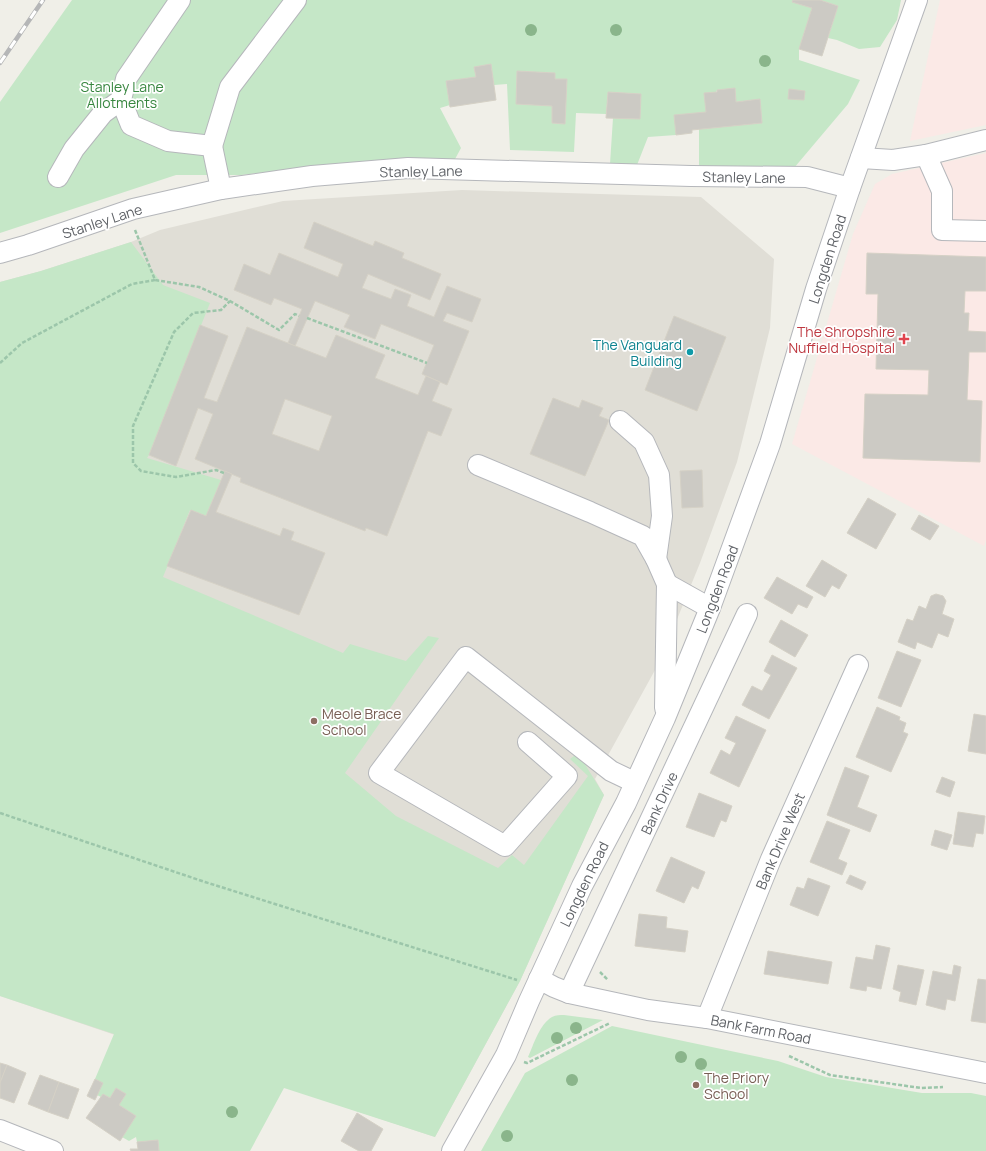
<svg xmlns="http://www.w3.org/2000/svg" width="986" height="1151" font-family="Manrope,sans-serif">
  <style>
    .education { fill: #e0ded6 }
    .medical { fill: #fbe9e6 }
    .green { fill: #c5e7c7; fill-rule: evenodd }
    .building { fill: #cccac4; stroke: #d5d1c6; fill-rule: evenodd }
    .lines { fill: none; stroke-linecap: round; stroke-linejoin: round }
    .minor-casing { stroke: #b5b7bb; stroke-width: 22 }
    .path { stroke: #9cc6aa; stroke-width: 2.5; stroke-dasharray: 4 2; stroke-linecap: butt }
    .minor { stroke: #fff; stroke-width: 20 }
    .rail-casing { stroke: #b5b6b7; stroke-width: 4.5 }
    .rail { stroke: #fff; stroke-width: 3; stroke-dasharray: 9; stroke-linecap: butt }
    .tree { fill: #8ab58b }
    .health-dot { fill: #e0444e; stroke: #fff; stroke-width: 1.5 }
    .culture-dot { fill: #0f9aa8; stroke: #fff; stroke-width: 1.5 }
    .education-dot { fill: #8d6e63; stroke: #fff; stroke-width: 1.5 }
    .labels { text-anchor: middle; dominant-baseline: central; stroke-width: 3.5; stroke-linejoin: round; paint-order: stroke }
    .park-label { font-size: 14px; fill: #37863f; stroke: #fff }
    .street-label { font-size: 14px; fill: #5f6267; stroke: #fff }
    .health-label { font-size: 14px; fill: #be3a42; stroke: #fff; text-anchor: end }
    .culture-label { font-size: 14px; fill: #0d838f; stroke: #fff; text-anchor: end }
    .education-label { font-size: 14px; fill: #785e54; stroke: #fff; text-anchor: start }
  </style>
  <rect width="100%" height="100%" fill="#f0efe8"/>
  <path class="education" d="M462,190L701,197L774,259L770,328L737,462L700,563L660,661L595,779L604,795L520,981L435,1137L284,1087L239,1077L0,996V282L41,271L131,242L160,230L283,201Z"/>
  <g class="medical">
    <path d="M940,0H986V125L910,141Z"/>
    <path d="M986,153V540L984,546L792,444L853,234L875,184L892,174Z"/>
  </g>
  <g class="green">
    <path d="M72,0H793V2L812,8L799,49V60L860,80L848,104L794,168L699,167V129L762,123L760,99L736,102L735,88L717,90L706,112L676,135L648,137L637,165L610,164L613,118L640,119L641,94L608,92L606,114L576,113L574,152L510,150L507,84L494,85L491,64L474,67L476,77L446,81L450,105L440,108L461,148L454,161L379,160L241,175H176L0,233V102ZM517,71L555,73V79H567L565,124L552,123V106L516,104Z"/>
    <path d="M820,0H901L897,20L880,47L859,49L837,40L828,38L838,6Z"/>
    <path d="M131,242L163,285L210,303L149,455L147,458L221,480L206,516L190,510L163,577L343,653L350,644L406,661L428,636L439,638L345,773L396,816L498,868L512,855L524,865L588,776L570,759L578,753L604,795L520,981L435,1137L284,1088L250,1151H159L158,1140L137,1142L136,1137L129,1141L122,1137L136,1116L119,1105L126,1094L116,1088L110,1098L103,1094L101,1097L97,1095L102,1083L95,1079L114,1034L0,996V282L41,271Z"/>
    <path d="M564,1015L603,1020L530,1058L528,1057C534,1044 539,1025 552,1017C556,1015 560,1015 564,1015Z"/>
    <path d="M612,1026L778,1061L826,1077L922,1093H971L986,1096V1151H481L525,1073Z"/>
  </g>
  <g class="building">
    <path d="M793,0H820L838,6L822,56L799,49L812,8L792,2Z"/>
    <path d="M491,64L496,100L450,107L446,81L476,77L474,67Z"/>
    <path d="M517,71L555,73V79H567L565,124L552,123V106L516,104Z"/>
    <path d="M735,88L736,102L760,99L762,123L692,130V133L676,135L674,115L706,112L704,93L717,92V90Z"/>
    <path d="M789,89L805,91L804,100L788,99Z"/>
    <path d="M608,92L641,94L640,119L606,118Z"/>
    <path d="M314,222L373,246L375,241L404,253L402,258L441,274L430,300L368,274L362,288L391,299L395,289L411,295L407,306L434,317L447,286L481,299L472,322L447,313L443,321L469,331L447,385L422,374L434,345L381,324L375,339L344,327L350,315L315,301L295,346L288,343L302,309L274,298L271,305L234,290L244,264L270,275L279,253L338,277L343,264L304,248Z"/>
    <path d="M867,253L986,257V291H965L964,313H969L968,331L986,332V352H969L967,400L982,401L980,462L863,458L865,394L928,395L929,370L876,369L878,294H866Z"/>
    <path d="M674,316L726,337L697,411L645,390Z"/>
    <path d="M200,325L228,336L204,398L217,402L247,327L326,358L336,335L385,355L375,378L418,395L426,376L440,382L432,401L452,409L441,436L428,431L387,536L366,528L365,531L240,482L241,478L195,459L213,414L198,408L176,466L149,455ZM285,399L332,416L319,451L272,434Z"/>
    <path d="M553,398L579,408L582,400L603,408L599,416L609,420L585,476L530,454Z"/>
    <path d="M702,470L703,507L682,508L680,471Z"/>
    <path d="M225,471L232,474L216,512L280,536L283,528L294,532L291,540L325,553L299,615L167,566L191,510L206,516Z"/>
    <path d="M868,498L896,514L876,549L847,533Z"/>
    <path d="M919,515L939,526L930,540L911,529Z"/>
    <path d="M822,560L847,575L839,589L832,585L825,597L806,586Z"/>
    <path d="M777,577L813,597L807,608L798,604L792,614L764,598Z"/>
    <path d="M936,594L943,596L946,601L942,614L954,619L948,637L938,633L932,648L917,642L915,649L898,642L907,619L913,621L919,606L926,609L931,596Z"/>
    <path d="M781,620L808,635L795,657L769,642Z"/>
    <path d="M897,651L921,660L901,707L878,698Z"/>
    <path d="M772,655L797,668L769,719L742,705L752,686L762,691L771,675L764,671Z"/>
    <path d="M877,707L900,717L899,720L906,723L903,732L908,734L891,772L856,757Z"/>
    <path d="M974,714L986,716V754L968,751Z"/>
    <path d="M736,716L766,730L739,787L710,773L721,750L730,755L736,743L725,738Z"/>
    <path d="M845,767L869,776L857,807L877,815L870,832L827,815Z"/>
    <path d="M942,777L955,782L950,797L936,792Z"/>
    <path d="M699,793L732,806L726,822L721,820L714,837L686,827Z"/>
    <path d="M958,812L985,816L983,834L976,833L973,847L953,844Z"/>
    <path d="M827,821L850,830L838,859L847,863L842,875L810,862Z"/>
    <path d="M935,830L952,835L947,850L931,845Z"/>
    <path d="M671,857L705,872L698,889L692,886L684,903L656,891Z"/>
    <path d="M850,875L866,882L862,890L846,883Z"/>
    <path d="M808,878L830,886L818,916L790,905L797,887L804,889Z"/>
    <path d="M639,914L667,917L666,928L688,931L685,952L635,946Z"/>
    <path d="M876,945L890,948L881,989L867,986L866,991L850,988L856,957L873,960Z"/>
    <path d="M768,951L832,962L828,984L764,974Z"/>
    <path d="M898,965L924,970L916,1005L899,1001L901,992L893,989Z"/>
    <path d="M954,965L961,967L955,1001L947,999L945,1010L926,1005L933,971L952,975Z"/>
    <path d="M978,979L986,980V1023L971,1021Z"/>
    <path d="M0,1063L7,1065L0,1083Z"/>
    <path d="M7,1065L26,1073L14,1103L0,1098V1083Z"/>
    <path d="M40,1075L59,1082L48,1112L28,1104Z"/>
    <path d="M95,1079L103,1083L95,1100L87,1096Z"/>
    <path d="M59,1082L79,1089L68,1119L48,1112Z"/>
    <path d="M116,1088L126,1094L119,1105L136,1116L120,1141L86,1118L103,1094L110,1098Z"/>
    <path d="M357,1113L383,1129L371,1151H359L341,1141Z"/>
    <path d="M158,1140L159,1151H131L130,1149H138L137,1142Z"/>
  </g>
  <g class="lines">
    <g class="minor-casing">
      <g id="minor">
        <path d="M180,0L126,79L121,100L131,125L168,141L212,146L221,189"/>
        <path d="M212,146L230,87L296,0"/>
        <path d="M926,155L942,191V230L986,231"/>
        <path d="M861,158L893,160L926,155L986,140"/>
        <path d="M58,177L74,149L103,113L121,100"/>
        <path d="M0,253L28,245L133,209L221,189L312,176L408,168L691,176L807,177L850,188"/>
        <path d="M620,421L644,442L659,475L662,516L656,559"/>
        <path d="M478,465L590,512L643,536L656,559L667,584L665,708"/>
        <path d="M667,584L710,608"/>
        <path d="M528,742L567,776L505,846L379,773L466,657L611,771L634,782"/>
        <path d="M539,979L554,987L569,993L648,1010L707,1018L986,1073"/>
        <path d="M569,993L747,614"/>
        <path d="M707,1018L771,859L858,665"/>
        <path d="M0,1130L53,1151"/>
        <path d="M452,1151L506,1055L529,1001L582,886L626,803L665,718L710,608L770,444L816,289L850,188L917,0"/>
      </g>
    </g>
    <g class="path">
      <path d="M135,230L155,280L199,287L230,301L279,330L295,314L299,316"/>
      <path d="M307,318L427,363"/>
      <path d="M0,363L22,343L132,284L155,280"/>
      <path d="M224,473L216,470L176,477L141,471L133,463V426L174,332L193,313L221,310L230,301"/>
      <path d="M0,813L205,882L517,980"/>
      <path d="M600,972L608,980"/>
      <path d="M789,1056L830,1075L921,1088L943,1087"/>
      <path d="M524,1062L527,1063L610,1023"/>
    </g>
    <use href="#minor" class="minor"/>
    <g class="rail-casing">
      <path id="rail" d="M0,63L43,0"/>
    </g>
    <use href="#rail" class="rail"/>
  </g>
  <g class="tree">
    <circle cx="531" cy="30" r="6"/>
    <circle cx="616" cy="30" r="6"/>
    <circle cx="765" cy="61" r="6"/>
    <circle cx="576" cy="1028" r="6"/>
    <circle cx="557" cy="1038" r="6"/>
    <circle cx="681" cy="1057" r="6"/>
    <circle cx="701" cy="1064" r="6"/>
    <circle cx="572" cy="1080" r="6"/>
    <circle cx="232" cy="1112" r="6"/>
    <circle cx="507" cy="1136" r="6"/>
  </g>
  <path class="health-dot" d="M902 333h4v4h4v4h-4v4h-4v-4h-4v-4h4z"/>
  <circle class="culture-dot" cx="690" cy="352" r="4"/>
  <g class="education-dot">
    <circle cx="314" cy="721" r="4"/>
    <circle cx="696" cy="1085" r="4"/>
  </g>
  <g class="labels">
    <g class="park-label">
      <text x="122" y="86">Stanley Lane<tspan x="122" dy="16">Allotments</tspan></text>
    </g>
    <g class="street-label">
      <text transform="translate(421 171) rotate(-1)">Stanley Lane</text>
      <text transform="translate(744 177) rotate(1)">Stanley Lane</text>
      <text transform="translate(102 221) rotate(-18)">Stanley Lane</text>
      <text transform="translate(827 259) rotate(-72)">Longden Road</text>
      <text transform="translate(717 589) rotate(-69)">Longden Road</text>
      <text transform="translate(659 803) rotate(-65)">Bank Drive</text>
      <text transform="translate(780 841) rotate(-67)">Bank Drive West</text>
      <text transform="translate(584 884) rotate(-64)">Longden Road</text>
      <text transform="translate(761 1029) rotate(11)">Bank Farm Road</text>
    </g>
    <g class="health-label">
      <text x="895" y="331">The Shropshire<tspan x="895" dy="16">Nuffield Hospital</tspan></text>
    </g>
    <g class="culture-label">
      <text x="682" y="344">The Vanguard<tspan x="682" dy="16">Building</tspan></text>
    </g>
    <g class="education-label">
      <text x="322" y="713">Meole Brace<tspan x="322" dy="16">School</tspan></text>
      <text x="704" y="1077">The Priory<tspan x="704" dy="16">School</tspan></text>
    </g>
  </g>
</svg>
